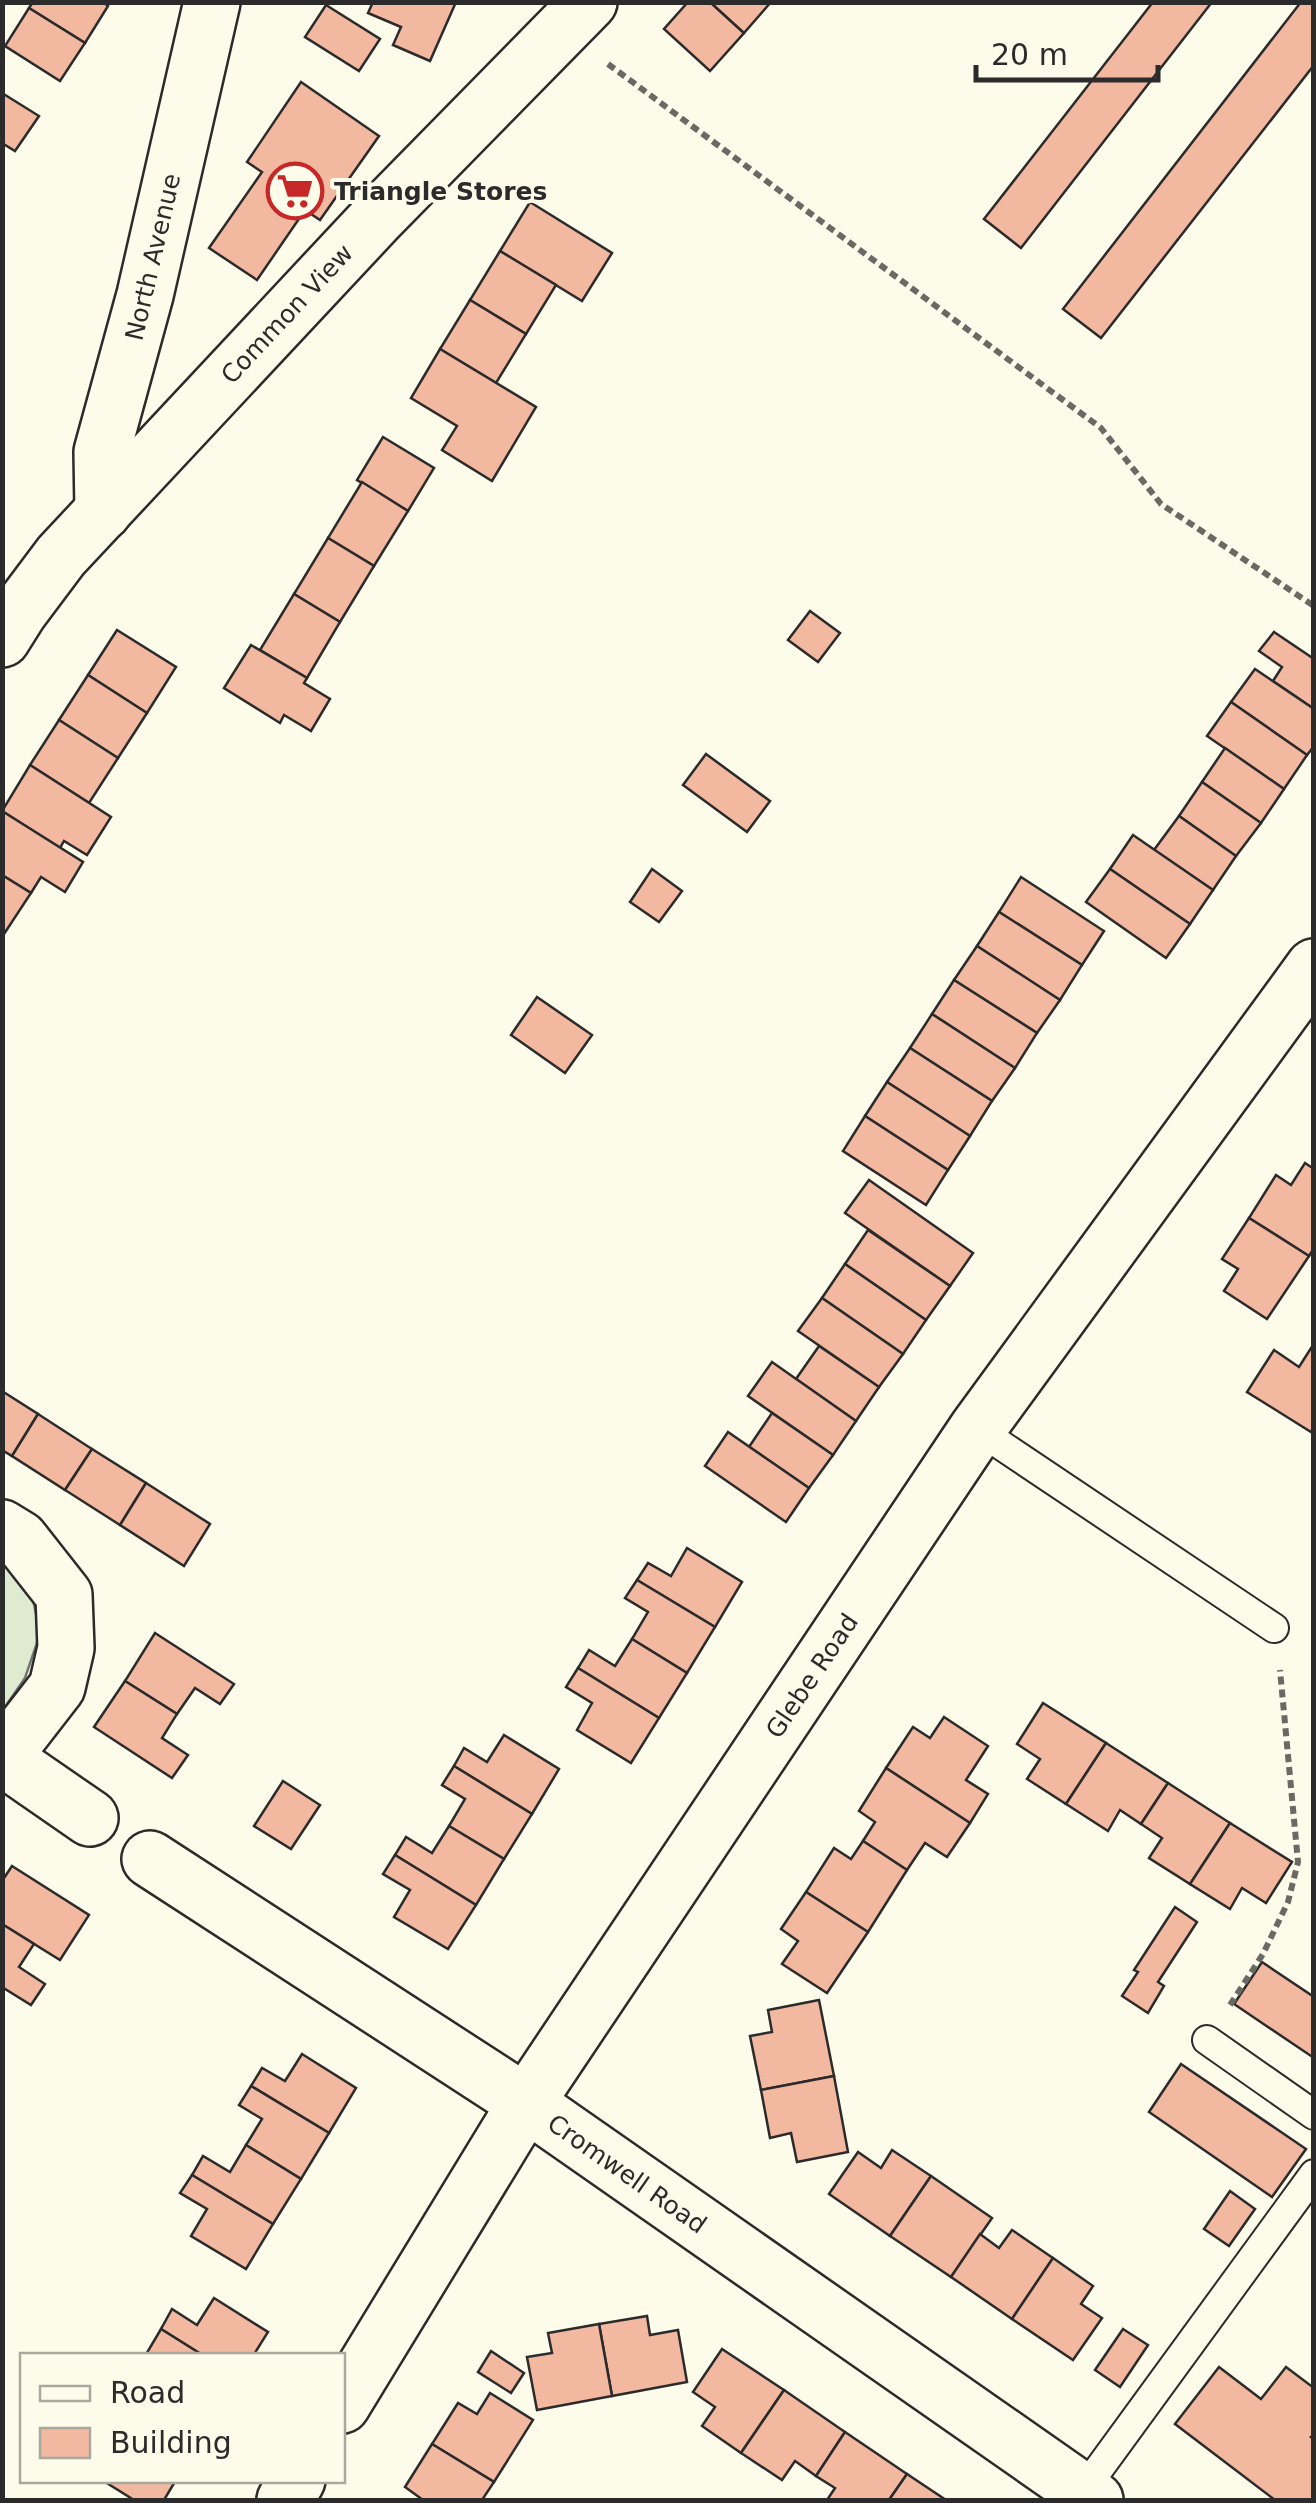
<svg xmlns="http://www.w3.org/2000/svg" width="1316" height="2503" font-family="'DejaVu Sans',sans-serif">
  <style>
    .green { fill: #deebd1; stroke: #74746e; stroke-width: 2.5 }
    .building { fill: #f2b8a0; stroke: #2b2b2b; stroke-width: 2.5 }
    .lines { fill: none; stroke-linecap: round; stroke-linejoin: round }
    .lane-casing { stroke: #2b2b2b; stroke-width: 32 }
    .street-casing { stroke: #2b2b2b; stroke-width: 60 }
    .path { stroke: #6a6964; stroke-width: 6; stroke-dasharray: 8 5; stroke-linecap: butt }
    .lane { stroke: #fdfbea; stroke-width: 28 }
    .street { stroke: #fdfbea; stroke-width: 55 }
    .labels { text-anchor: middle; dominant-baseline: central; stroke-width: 8; stroke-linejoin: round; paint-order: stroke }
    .poi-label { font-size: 25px; font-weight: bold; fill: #2b2b2b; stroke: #fdfbea; text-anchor: start }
    .street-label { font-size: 25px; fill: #2b2b2b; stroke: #fdfbea }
  </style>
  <rect width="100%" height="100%" fill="#fdfbea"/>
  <path class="green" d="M3,1555L20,1571L34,1604L40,1634L25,1678L3,1710Z"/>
  <g class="building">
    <path d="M33,2H103L108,6L85,43L29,8Z"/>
    <path d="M373,2H456L430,61L393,45L401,27L368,13Z"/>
    <path d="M688,2H710L744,33L710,71L664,29Z"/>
    <path d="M710,2H771L744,33Z"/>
    <path d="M1153,2H1212L1021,248L984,219Z"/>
    <path d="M1301,2H1314V65L1101,338L1063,309Z"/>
    <path d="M326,5L380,39L359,71L305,37Z"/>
    <path d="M29,8L85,43L60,81L5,46Z"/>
    <path d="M301,82L379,136L320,220L305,210L257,280L209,248L262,172L247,162Z"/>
    <path d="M2,93L39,116L15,151L2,143Z"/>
    <path d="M530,202L612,253L582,301L500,251Z"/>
    <path d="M500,251L556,285L526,334L470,300Z"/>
    <path d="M470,300L526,334L496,383L440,349Z"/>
    <path d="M440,349L536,407L492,481L442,450L457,426L411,398Z"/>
    <path d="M383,437L434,468L408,511L357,480Z"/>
    <path d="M362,482L408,511L374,566L328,538Z"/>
    <path d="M328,538L374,566L340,622L294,594Z"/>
    <path d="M294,594L340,622L307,678L260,650Z"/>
    <path d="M810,611L840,633L818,662L788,640Z"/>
    <path d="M117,630L176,667L147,713L88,675Z"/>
    <path d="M1274,632L1314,659V709L1273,681L1282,667L1259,651Z"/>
    <path d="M251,645L307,678L304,683L330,699L311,731L284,715L280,723L224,688Z"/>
    <path d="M1255,669L1314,709V746L1307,755L1231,702Z"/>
    <path d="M88,675L147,713L118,758L59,720Z"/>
    <path d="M1231,702L1307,755L1284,789L1207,736Z"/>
    <path d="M59,720L118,758L89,803L30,765Z"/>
    <path d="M1225,748L1284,789L1261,823L1202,782Z"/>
    <path d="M706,754L770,801L747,832L683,785Z"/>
    <path d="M30,765L111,817L87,855L64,841L60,848L2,811Z"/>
    <path d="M1202,782L1261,823L1236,856L1179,816Z"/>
    <path d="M2,811L83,862L65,892L41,877L31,893L2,875Z"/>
    <path d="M1179,816L1236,856L1213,890L1154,850Z"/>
    <path d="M1133,835L1213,890L1190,924L1110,869Z"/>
    <path d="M652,869L682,891L659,922L630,902Z"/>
    <path d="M1110,869L1190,924L1166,958L1086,902Z"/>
    <path d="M2,875L31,893L2,937Z"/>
    <path d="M1021,877L1104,931L1082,965L999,912Z"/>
    <path d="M999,912L1082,965L1060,1000L977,946Z"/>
    <path d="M977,946L1060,1000L1037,1033L954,980Z"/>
    <path d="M954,980L1037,1033L1015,1068L932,1014Z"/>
    <path d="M537,997L592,1035L565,1073L511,1035Z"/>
    <path d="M932,1014L1015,1068L992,1101L910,1048Z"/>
    <path d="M910,1048L992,1101L970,1136L887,1082Z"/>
    <path d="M887,1082L970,1136L948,1170L865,1116Z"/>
    <path d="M865,1116L948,1170L926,1205L843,1151Z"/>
    <path d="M1305,1163L1314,1169V1248L1309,1256L1249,1218L1276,1175L1291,1185Z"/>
    <path d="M869,1180L973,1253L950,1286L845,1213Z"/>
    <path d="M1249,1218L1309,1256L1267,1319L1224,1291L1238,1269L1222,1259Z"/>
    <path d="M868,1230L950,1286L926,1320L845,1264Z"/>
    <path d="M845,1264L926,1320L903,1354L822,1298Z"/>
    <path d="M822,1298L903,1354L879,1387L798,1331Z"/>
    <path d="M1313,1345L1314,1427L1311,1432L1247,1392L1274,1350L1299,1367Z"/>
    <path d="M819,1346L879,1387L856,1421L796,1379Z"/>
    <path d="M772,1362L856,1421L833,1455L748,1396Z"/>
    <path d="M2,1391L38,1414L12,1456L2,1450Z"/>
    <path d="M772,1413L833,1455L809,1488L749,1447Z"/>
    <path d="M38,1414L92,1449L65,1490L12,1456Z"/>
    <path d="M728,1432L809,1488L786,1522L705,1466Z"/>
    <path d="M92,1449L146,1483L120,1525L65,1490Z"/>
    <path d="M146,1483L210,1524L184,1566L120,1525Z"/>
    <path d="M687,1548L742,1582L715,1627L637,1580L648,1563L671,1576Z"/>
    <path d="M637,1580L715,1627L687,1673L632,1639L648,1612L625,1598Z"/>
    <path d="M155,1633L234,1684L220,1704L195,1688L177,1714L125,1681Z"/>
    <path d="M632,1639L687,1673L659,1718L578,1668L589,1650L615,1666Z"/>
    <path d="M578,1668L659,1718L631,1763L577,1730L592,1703L566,1687Z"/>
    <path d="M125,1681L177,1714L162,1738L188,1755L172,1778L94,1727Z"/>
    <path d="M1043,1703L1106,1743L1066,1804L1027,1779L1040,1759L1017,1744Z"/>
    <path d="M944,1717L988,1746L966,1780L988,1794L970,1823L886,1768L913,1727L930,1738Z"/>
    <path d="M504,1735L559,1769L532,1814L454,1766L464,1748L487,1762Z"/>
    <path d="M1106,1743L1168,1783L1141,1824L1120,1810L1108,1831L1066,1804Z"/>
    <path d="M454,1766L532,1814L504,1859L449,1826L465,1799L442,1785Z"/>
    <path d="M886,1768L970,1823L947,1857L925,1843L907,1870L863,1841L875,1822L859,1811Z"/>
    <path d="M283,1781L320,1805L291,1849L254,1826Z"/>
    <path d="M1168,1783L1230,1823L1190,1884L1149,1858L1162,1838L1141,1824Z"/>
    <path d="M1230,1823L1292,1862L1266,1903L1242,1888L1230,1909L1190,1884Z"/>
    <path d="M449,1826L504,1859L476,1905L395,1855L406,1837L432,1853Z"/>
    <path d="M863,1841L907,1870L868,1932L806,1892L834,1848L851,1859Z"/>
    <path d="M395,1855L476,1905L448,1949L394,1917L410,1890L383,1874Z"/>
    <path d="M12,1866L89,1915L60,1960L2,1924V1881Z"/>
    <path d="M806,1892L868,1932L827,1993L782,1964L798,1941L781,1929Z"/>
    <path d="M1175,1907L1197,1922L1158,1982L1164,1986L1148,2013L1122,1996L1138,1972L1134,1970Z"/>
    <path d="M2,1924L34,1944L19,1967L45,1984L31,2005L2,1987Z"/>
    <path d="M1262,1962L1314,1997V2058L1234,2004Z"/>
    <path d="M819,2000L834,2076L761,2090L750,2036L772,2032L768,2010Z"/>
    <path d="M302,2054L356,2088L329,2133L251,2086L262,2068L285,2081Z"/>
    <path d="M1181,2064L1306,2149L1272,2197L1149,2112Z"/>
    <path d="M834,2076L848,2152L797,2162L791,2133L770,2138L761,2090Z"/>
    <path d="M251,2086L329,2133L301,2179L246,2145L262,2119L239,2105Z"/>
    <path d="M246,2145L301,2179L273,2224L192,2175L203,2156L230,2172Z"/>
    <path d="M892,2150L931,2176L890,2236L829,2194L858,2152L881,2168Z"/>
    <path d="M192,2175L273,2224L246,2269L191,2236L207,2209L180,2193Z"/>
    <path d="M931,2176L992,2218L951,2277L890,2236Z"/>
    <path d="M1230,2191L1255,2209L1229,2246L1204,2229Z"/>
    <path d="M1012,2230L1053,2258L1012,2319L951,2277L980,2234L999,2248Z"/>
    <path d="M1053,2258L1093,2286L1081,2304L1102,2318L1073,2360L1012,2319Z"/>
    <path d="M214,2298L268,2332L253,2356H204L161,2329L172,2309L197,2325Z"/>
    <path d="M647,2316L650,2335L678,2330L687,2382L612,2396L599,2324Z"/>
    <path d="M599,2324L612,2396L537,2410L527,2357L552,2353L548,2333Z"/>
    <path d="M161,2329L204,2356H145Z"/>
    <path d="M1123,2329L1148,2345L1120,2387L1095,2370Z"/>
    <path d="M722,2349L784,2390L741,2453L702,2426L715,2407L693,2392Z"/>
    <path d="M491,2351L524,2373L511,2393L478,2372Z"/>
    <path d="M1219,2367L1261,2399L1286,2367L1314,2388V2434L1311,2437L1314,2439V2500H1275L1175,2424Z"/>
    <path d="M784,2390L845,2432L816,2476L795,2461L782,2480L741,2453Z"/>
    <path d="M490,2393L533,2420L494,2482L432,2444L458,2403L477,2414Z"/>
    <path d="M845,2432L907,2474L889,2500H827L835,2488L816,2476Z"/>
    <path d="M432,2444L494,2482L482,2500H423L405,2487Z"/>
    <path d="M907,2474L946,2500H889Z"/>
    <path d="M102,2480H176L164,2500H134Z"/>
  </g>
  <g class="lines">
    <g class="lane-casing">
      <g id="lane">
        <path d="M977,1429L1274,1628"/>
        <path d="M1207,2040L1314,2115"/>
        <path d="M1082,2492L1314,2174"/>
      </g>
    </g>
    <g class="street-casing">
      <g id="street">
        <path d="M103,512L102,452L145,295L212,2"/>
        <path d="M2,639L19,612L61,556L377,218L589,2"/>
        <path d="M2,1528L20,1539L64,1595L66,1648L57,1687L2,1758"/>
        <path d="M3,1758L90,1818"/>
        <path d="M150,1859L526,2103L1095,2500"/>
        <path d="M342,2405L526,2103L977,1429L1314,967"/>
        <path d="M285,2500L297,2480"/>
      </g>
    </g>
    <g class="path">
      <path d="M608,64L1101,428L1161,504L1314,606"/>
      <path d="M1230,2005L1263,1954L1288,1902L1298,1862L1280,1670"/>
    </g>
    <use href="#lane" class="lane"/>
    <use href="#street" class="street"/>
  </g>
  <defs>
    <g id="supermarket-ring" transform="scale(2.875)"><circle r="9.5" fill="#fdfbea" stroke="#c62828" stroke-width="1.5"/><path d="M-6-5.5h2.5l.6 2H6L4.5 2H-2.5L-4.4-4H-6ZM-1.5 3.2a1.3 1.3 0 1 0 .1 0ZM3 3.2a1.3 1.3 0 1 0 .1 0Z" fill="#c62828"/></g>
  </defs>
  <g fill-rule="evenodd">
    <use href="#supermarket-ring" x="295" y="191"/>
  </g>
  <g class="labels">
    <g class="poi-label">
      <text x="334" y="191">Triangle Stores</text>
    </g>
    <g class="street-label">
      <text transform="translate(153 257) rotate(-77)">North Avenue</text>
      <text transform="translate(287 314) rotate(-47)">Common View</text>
      <text transform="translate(812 1676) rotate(-56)">Glebe Road</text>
      <text transform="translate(627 2174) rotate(35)">Cromwell Road</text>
    </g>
  </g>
  <rect width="1316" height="2503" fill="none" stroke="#2b2b2b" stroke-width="10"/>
  <rect x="20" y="2353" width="325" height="130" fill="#fdfbea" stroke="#a9a89e" stroke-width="2.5"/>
  <rect x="40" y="2386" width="50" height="15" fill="#fdfbea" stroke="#a9a89e" stroke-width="2.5"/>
  <text x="110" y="2403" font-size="30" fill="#2b2b2b">Road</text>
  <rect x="40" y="2428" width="50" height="30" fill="#f2b8a0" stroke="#a9a89e" stroke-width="2.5"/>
  <text x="110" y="2453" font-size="30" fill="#2b2b2b">Building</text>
  <path d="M976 65v15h182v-15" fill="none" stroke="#2b2b2b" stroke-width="5"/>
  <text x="991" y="65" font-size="30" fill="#2b2b2b" stroke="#fdfbea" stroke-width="8" paint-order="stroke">20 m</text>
</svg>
